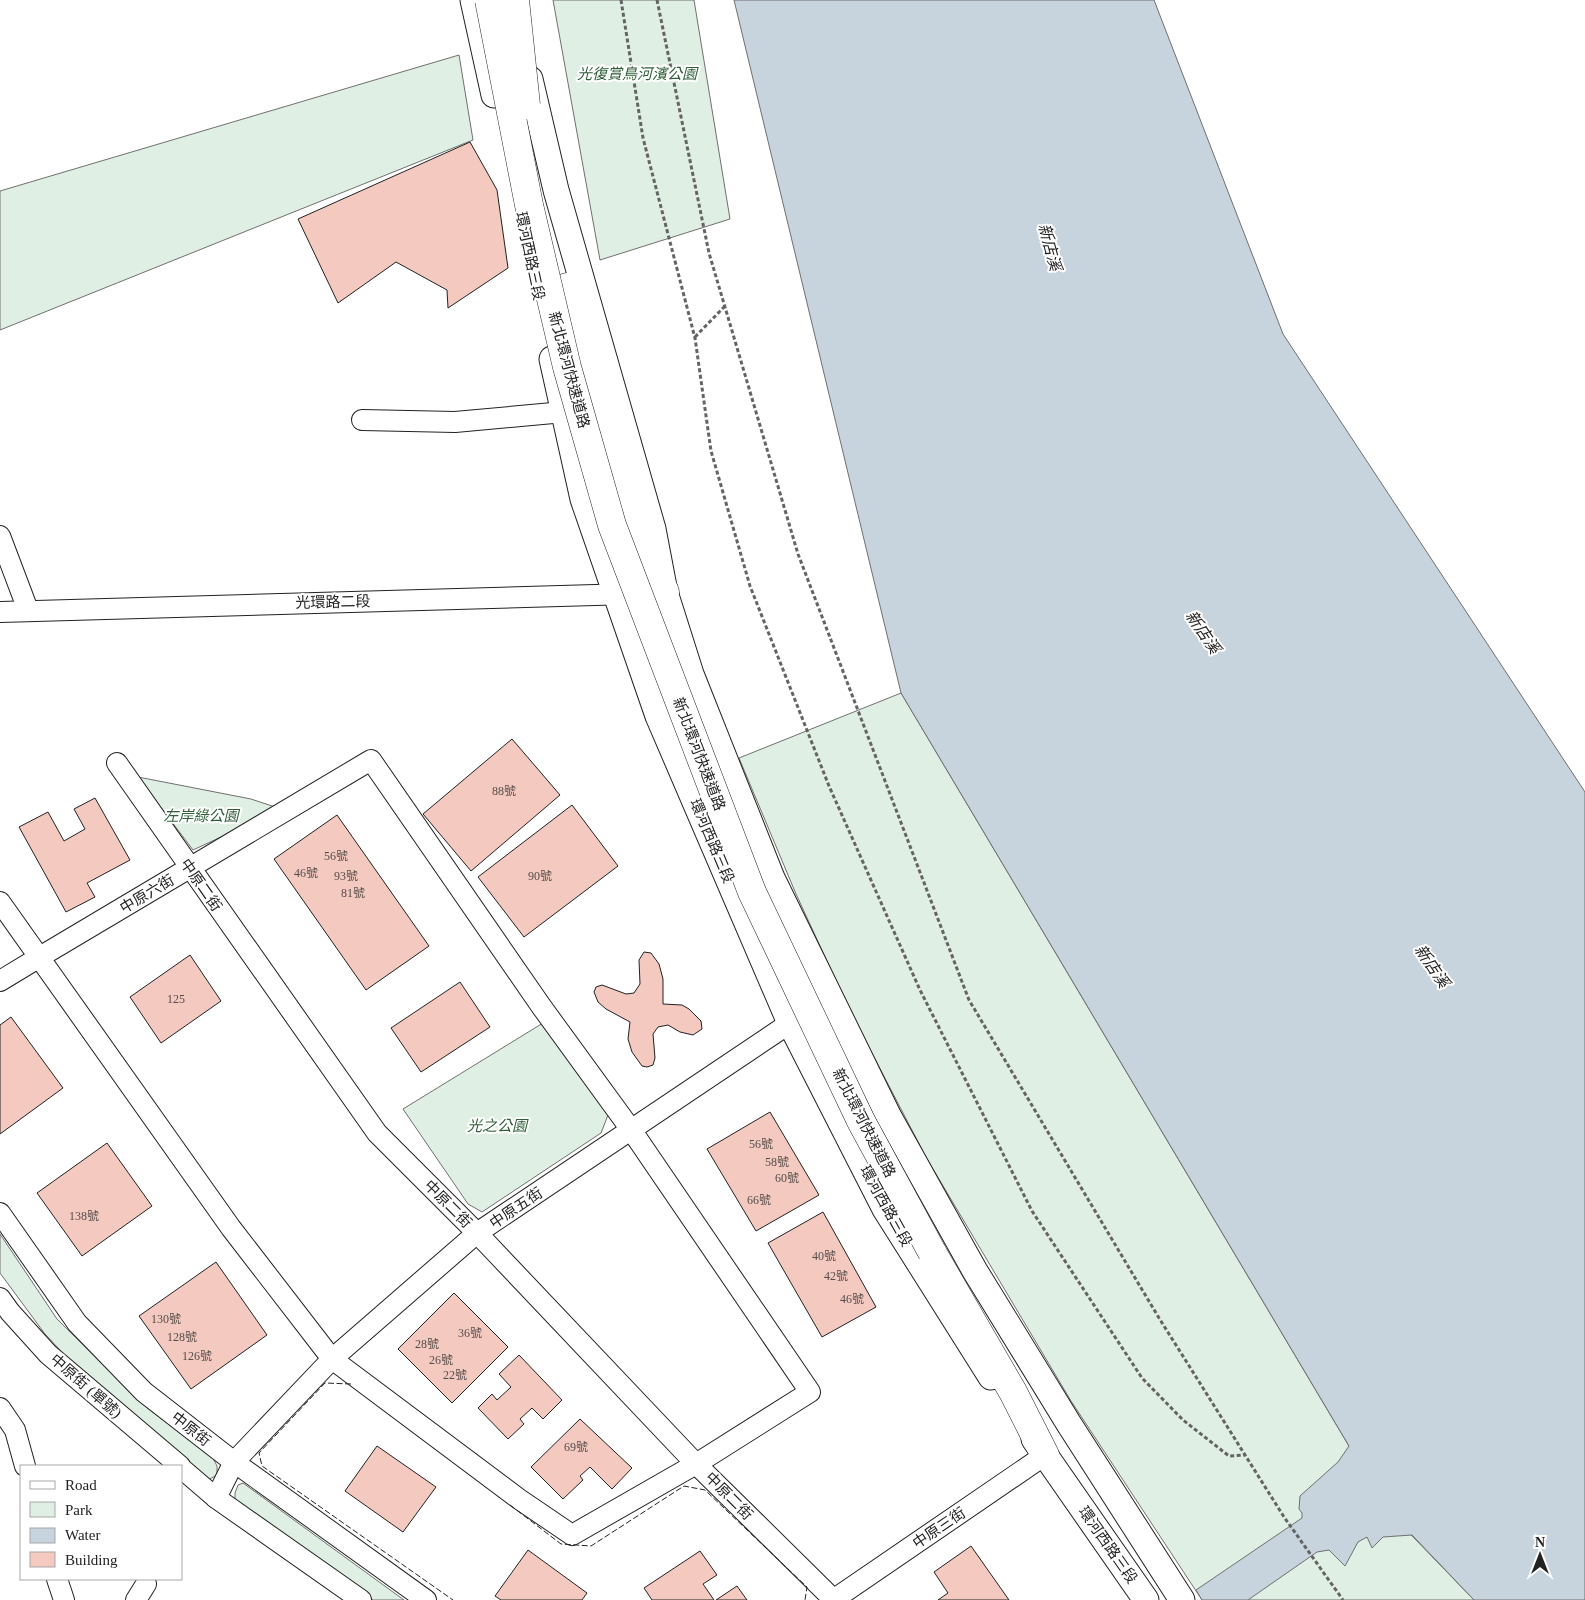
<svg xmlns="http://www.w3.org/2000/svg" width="1585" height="1600" font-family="'Times New Roman','Noto Sans TC',serif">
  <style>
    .green { fill: #e0efe3; stroke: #6f6f6f }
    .water { fill: #c7d3dd; stroke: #6f6f6f }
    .building { fill: #f3c9c0; stroke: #222 }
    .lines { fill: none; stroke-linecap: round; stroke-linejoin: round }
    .minor-casing { stroke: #222; stroke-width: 22 }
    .major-casing { stroke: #222; stroke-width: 27 }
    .highway-casing { stroke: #222; stroke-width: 29 }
    .path { stroke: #646464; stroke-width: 3; stroke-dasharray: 4 2.5; stroke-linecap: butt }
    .minor { stroke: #fff; stroke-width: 20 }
    .major { stroke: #fff; stroke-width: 25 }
    .highway { stroke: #fff; stroke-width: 28 }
    .highway-bridge-casing { stroke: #222; stroke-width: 29; stroke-linecap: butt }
    .highway-bridge { stroke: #fff; stroke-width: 28 }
    .fence { stroke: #222; stroke-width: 1; stroke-dasharray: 6 2.5; stroke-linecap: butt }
    .labels { text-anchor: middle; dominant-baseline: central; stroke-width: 4; stroke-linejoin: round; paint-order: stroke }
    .number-label { font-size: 12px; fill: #564c4a }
    .park-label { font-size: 15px; font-style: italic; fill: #2f5e38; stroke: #fff }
    .street-label { font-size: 15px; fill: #222; stroke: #fff }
    .water-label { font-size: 16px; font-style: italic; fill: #222; stroke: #fff }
  </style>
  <rect width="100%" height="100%" fill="#fff"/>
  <g class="green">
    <path d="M553,0H694L730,219L600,260Z"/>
    <path d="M459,55L473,140L0,330V191Z"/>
    <path d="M901,693L1387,1510L1474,1600H1202L1071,1401L927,1159L851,1013L796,894L739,758Z"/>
    <path d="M138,777L251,799L281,809L193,850Z"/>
    <path d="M543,1023L608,1115L601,1133L482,1212L468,1204L403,1109Z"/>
    <path d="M0,1234L57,1319L146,1407L213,1458L217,1466V1475L206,1481L74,1365L45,1334L0,1273Z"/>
    <path d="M243,1483L404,1600H373L235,1501V1493L238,1485Z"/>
  </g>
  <path class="water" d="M734,0H1154L1283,334L1585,792V1600H1474L1412,1535L1383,1537L1372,1548L1367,1537L1358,1542L1345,1566L1329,1550L1317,1552L1248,1600H1202L1196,1590L1302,1518V1513L1299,1509L1300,1496L1338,1462L1349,1446L901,693Z"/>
  <g class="building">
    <path d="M470,142L497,190L508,268L448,308L447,290L396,262L338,303L298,219Z"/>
    <path d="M512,739L560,795L471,871L423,814Z"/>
    <path d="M95,798L130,860L87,883L95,897L66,912L19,827L48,812L64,841L85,829L74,809Z"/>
    <path d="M572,805L618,866L524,937L478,877Z"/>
    <path d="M337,815L429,946L366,990L274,859Z"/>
    <path d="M644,952L651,953L659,964L663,979V1004L682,1005L689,1009L701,1021L702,1029L693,1035L680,1032L668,1025L658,1027L653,1034L655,1058L653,1065L647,1067L642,1066L632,1052L628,1039L630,1022L606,1009L598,1002L594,992L596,987L602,985L626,994L634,993L640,984L639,960Z"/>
    <path d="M190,955L221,1001L161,1043L130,997Z"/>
    <path d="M460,982L490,1027L421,1072L391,1028Z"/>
    <path d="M11,1017L63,1088L0,1134V1025Z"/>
    <path d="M770,1112L819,1195L756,1231L707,1149Z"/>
    <path d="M107,1143L152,1206L82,1256L37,1193Z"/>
    <path d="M823,1212L876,1307L822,1337L768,1243Z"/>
    <path d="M216,1262L267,1335L191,1389L139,1316Z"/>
    <path d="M454,1293L508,1347L452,1403L398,1349Z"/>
    <path d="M519,1355L562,1400L543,1419L532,1408L520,1419L524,1424L508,1439L478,1408L492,1394L497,1400L511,1387L499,1374Z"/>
    <path d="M580,1419L632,1468L612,1489L590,1467L580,1476L583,1480L563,1499L531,1467Z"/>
    <path d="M377,1446L436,1487L403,1532L345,1491Z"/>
    <path d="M971,1546L1009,1600H938L948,1593L934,1572Z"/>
    <path d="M528,1550L587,1593L582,1600H501L495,1596Z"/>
    <path d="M700,1551L717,1575L703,1584L714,1600H652L644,1588Z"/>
    <path d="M737,1586L747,1600H716Z"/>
  </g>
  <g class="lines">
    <g class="minor-casing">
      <g id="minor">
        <path d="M362,420L455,422L564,412"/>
        <path d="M0,536L28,610"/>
        <path d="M0,612L630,594"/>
        <path d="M117,763L377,1133L477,1233L696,1464L834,1600"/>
        <path d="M0,902L231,1228L332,1359L519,1499L572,1535L696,1464L810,1392L632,1131L541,1006L371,760L38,958L0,981"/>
        <path d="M0,1213L77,1323L144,1392L234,1462L426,1600"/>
        <path d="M0,1298L10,1312L48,1354L180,1466"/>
        <path d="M0,1408L15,1430L25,1466"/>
        <path d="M181,1468L216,1498L361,1600"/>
        <path d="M216,1498L234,1462L332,1359L477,1233L790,1023"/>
        <path d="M57,1579L64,1600"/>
        <path d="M136,1600L146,1584"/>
        <path d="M833,1600L1045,1455"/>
      </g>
    </g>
    <g class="major-casing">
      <g id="major">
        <path d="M473,0L494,95"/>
        <path d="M530,79L556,190L653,529L665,592L691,674L772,878L888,1115L975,1271L1069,1424L1182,1600"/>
        <path d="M552,359L583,499L658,716L790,1023L885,1209L991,1377"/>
        <path d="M1034,1439L1146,1600"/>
      </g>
    </g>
    <g class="highway-casing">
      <g id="highway">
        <path d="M567,287L628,507L665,592"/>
        <path d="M932,1252L1013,1392L1045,1455"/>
      </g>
    </g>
    <g class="path">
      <path d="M621,0L643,138L695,338L711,451L750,586L829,786L920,990L1032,1211L1142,1378L1183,1420L1229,1456L1245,1455"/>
      <path d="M657,0L709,253L798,554L969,1000L1159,1318L1284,1517L1343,1600"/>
      <path d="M695,337L725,306"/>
    </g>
    <use href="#minor" class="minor"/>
    <use href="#major" class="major"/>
    <use href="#highway" class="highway"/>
    <g class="highway-bridge-casing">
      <g id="highway-bridge">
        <path d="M489,0L529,205L567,367L612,525L752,892L861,1121L932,1252"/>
        <path d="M515,0L526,105"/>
      </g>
    </g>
    <use href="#highway-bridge" class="highway-bridge"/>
    <g class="fence">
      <path d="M351,1384L325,1383L259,1453L262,1466L453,1600"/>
      <path d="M510,1505L561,1544L591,1546L684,1486L705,1490L807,1587L805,1600"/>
    </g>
  </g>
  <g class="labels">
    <g class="number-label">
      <text x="504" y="791">88號</text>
      <text x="336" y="856">56號</text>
      <text x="306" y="873">46號</text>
      <text x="346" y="876">93號</text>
      <text x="540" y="876">90號</text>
      <text x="353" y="893">81號</text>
      <text x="176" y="999">125</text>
      <text x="761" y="1144">56號</text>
      <text x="777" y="1162">58號</text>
      <text x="787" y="1178">60號</text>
      <text x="759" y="1200">66號</text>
      <text x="84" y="1216">138號</text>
      <text x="824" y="1256">40號</text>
      <text x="836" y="1276">42號</text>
      <text x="852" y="1299">46號</text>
      <text x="166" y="1319">130號</text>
      <text x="470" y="1333">36號</text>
      <text x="182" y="1337">128號</text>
      <text x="427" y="1344">28號</text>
      <text x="197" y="1356">126號</text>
      <text x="441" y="1360">26號</text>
      <text x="455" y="1375">22號</text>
      <text x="576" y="1447">69號</text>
    </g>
    <g class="park-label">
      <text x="637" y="74">光復賞鳥河濱公園</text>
      <text x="201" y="816">左岸綠公園</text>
      <text x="497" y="1126">光之公園</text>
    </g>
    <g class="street-label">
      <text transform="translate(530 256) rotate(78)">環河西路三段</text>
      <text transform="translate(569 370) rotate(75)">新北環河快速道路</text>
      <text transform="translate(333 602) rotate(-1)">光環路二段</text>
      <text transform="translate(699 754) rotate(69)">新北環河快速道路</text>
      <text transform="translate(712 841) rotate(67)">環河西路三段</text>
      <text transform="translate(201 885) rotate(55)">中原二街</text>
      <text transform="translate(147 894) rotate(-31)">中原六街</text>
      <text transform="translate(864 1123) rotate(63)">新北環河快速道路</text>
      <text transform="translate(448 1204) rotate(45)">中原二街</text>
      <text transform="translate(886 1206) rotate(61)">環河西路三段</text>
      <text transform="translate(516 1208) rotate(-34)">中原五街</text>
      <text transform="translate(86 1386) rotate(41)">中原街 (單號)</text>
      <text transform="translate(191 1429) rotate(38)">中原街</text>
      <text transform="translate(729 1496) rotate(45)">中原二街</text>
      <text transform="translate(939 1528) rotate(-34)">中原三街</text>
      <text transform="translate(1108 1545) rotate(55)">環河西路三段</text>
    </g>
    <g class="water-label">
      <text transform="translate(1050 247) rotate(75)">新店溪</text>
      <text transform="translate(1203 632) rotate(56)">新店溪</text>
      <text transform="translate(1432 966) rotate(56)">新店溪</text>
    </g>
  </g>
  <rect x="20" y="1465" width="162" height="115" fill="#ffffff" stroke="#a7a7a7"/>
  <rect x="30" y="1481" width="25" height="8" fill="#ffffff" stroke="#a7a7a7"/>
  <text x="65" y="1490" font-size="15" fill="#222222">Road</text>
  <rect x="30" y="1502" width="25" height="15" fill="#e0efe3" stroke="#a7a7a7"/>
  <text x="65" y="1515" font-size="15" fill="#222222">Park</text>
  <rect x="30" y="1528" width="25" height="15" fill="#c7d3dd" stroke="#a7a7a7"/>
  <text x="65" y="1540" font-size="15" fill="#222222">Water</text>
  <rect x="30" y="1552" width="25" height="15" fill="#f3c9c0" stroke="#a7a7a7"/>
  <text x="65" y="1565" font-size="15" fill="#222222">Building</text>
  <g transform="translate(1540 1555)" stroke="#ffffff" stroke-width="4" paint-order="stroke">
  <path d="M0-4L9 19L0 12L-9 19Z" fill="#222222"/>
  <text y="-8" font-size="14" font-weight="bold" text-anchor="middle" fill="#222222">N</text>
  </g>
</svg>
